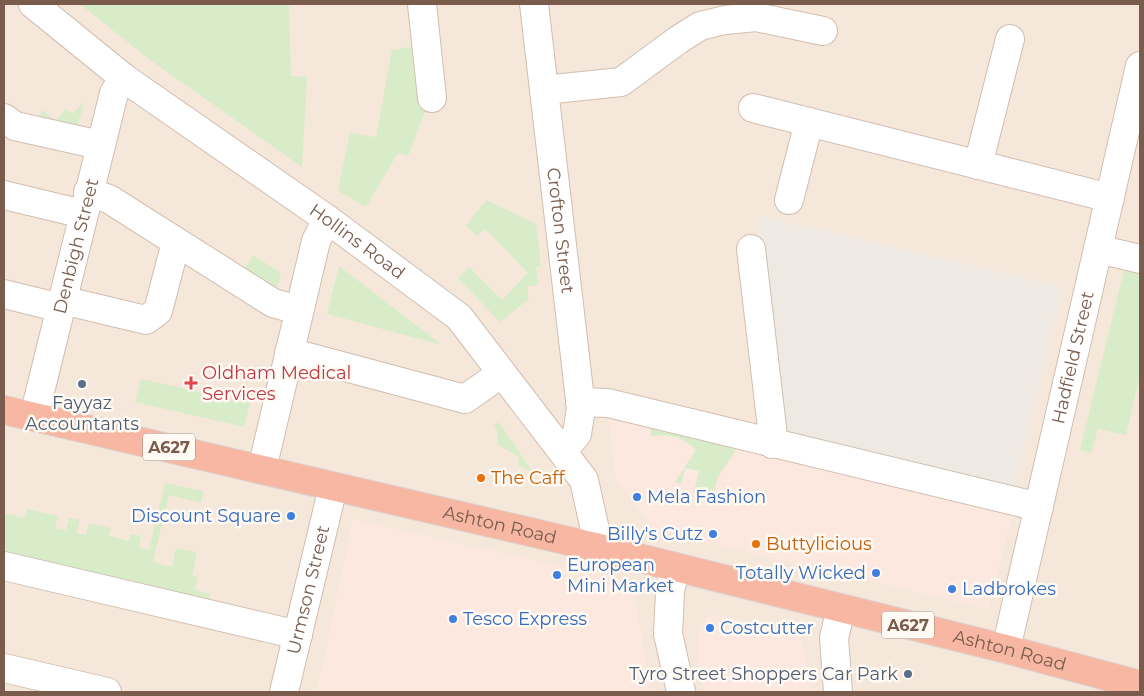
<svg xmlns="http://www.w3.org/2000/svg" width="1144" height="696" font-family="Montserrat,sans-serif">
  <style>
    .residential { fill: #f5e8da }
    .commercial { fill: #fde8e0 }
    .industrial { fill: #efe9e4 }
    .green { fill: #d8ecc9 }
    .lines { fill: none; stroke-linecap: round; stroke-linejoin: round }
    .minor-casing { stroke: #d1beb0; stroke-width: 30 }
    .highway-casing { stroke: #dad1cd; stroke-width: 30 }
    .minor { stroke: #fff; stroke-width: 28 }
    .highway { stroke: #f7b7a3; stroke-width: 28 }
    .health-dot { fill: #e0444e; stroke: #fffaf3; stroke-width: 2 }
    .service-dot { fill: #5c6f8a; stroke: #fffaf3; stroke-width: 2 }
    .food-dot { fill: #e8710a; stroke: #fffaf3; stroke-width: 2 }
    .shop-dot { fill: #3f7fe0; stroke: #fffaf3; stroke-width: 2 }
    .labels { text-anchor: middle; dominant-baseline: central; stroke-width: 5; stroke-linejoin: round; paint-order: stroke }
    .shield { fill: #fffaf3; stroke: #a28b7f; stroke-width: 1 }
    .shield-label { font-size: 16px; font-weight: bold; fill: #7a5c4d }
    .street-label { font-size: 18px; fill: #7a5c4d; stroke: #fffaf3 }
    .health-label { font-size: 18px; fill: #be3a42; stroke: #fffaf3; text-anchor: start }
    .service-label { font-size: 18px; fill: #4e5e75; stroke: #fffaf3 }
    .food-label { font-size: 18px; fill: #c56008; stroke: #fffaf3; text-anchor: start }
    .shop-label { font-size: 18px; fill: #366cbe; stroke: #fffaf3; text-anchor: start }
  </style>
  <rect width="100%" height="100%" fill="#fdf6ec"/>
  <rect class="residential" x="4" y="4" width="1136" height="688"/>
  <g class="commercial">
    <path d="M608,408L1014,506L988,609L658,530L649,523L615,478Z"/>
    <path d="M353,519L632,583L651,692H317Z"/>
    <path d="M710,614L800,634L812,692H706L697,658L699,628Z"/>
  </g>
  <path class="industrial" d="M757,215L1062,287L1013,493L794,440L780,425Z"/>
  <g class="green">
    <path d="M80,4H289L291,76L307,77L302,167L150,60Z"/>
    <path d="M419,45L427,107L408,156L398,153L366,207L338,191L350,133L376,137L392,50Z"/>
    <path d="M84,101L77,130L33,123L43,110L55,121L66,109L73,114Z"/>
    <path d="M486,200L536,224L541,266L536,267L538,285L527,287L529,299L500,322L458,278L469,267L502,300L528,273L485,229L477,236L466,226Z"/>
    <path d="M253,255L281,273L275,296L241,274Z"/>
    <path d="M339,266L442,345L327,314Z"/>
    <path d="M1124,270L1140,273V375L1126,435L1098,429L1091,453L1080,450Z"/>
    <path d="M141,379L250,403L244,427L135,402Z"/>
    <path d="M499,422L532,471L518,466L519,457L498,445L497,430L494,425Z"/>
    <path d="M650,423L740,444L718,477L713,496L694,492L699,471L685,468L681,484L675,482L696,450C682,437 671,434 651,436Z"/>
    <path d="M165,483L203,491L201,503L169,495L153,562L172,567L176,548L197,552L192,576L198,577L195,590L210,594L207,605L4,557V513L25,518L27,509L58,516L55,528L66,530L69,518L80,520L77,533L86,535L89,523L111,528L109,536L129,541L131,534L141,536L139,547L149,550Z"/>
  </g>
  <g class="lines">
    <g class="minor-casing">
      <g id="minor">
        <path id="s1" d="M33,4L124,78L327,219L459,317L584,480L599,548"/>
        <path d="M422,4L432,98"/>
        <path id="s2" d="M534,4L581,408L577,434L563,451"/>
        <path d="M544,90L621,82L678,40L700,26L725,20L756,17L823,31"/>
        <path d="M753,108L1110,198"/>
        <path d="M4,118L15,126L100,145"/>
        <path d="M978,165L1010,39"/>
        <path d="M88,192L109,199L273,303L298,310"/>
        <path d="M4,195L83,214"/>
        <path d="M789,200L809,122"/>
        <path d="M751,249L773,436L772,444"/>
        <path d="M1098,249L1140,259"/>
        <path d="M4,294L61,308"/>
        <path d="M62,300L146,320L158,311L176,242"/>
        <path d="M289,352L465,399L502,373"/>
        <path d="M580,402L608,403L1039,507"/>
        <path id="s3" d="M34,416L114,93L124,78"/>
        <path d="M262,469L316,241L327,219"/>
        <path d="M4,566L298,635"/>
        <path d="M675,567L670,592L668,634L681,692"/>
        <path id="s4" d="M1006,649L1140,66"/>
        <path d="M4,668L107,692"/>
        <path id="s5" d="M284,692L333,487"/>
        <path d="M838,692L834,638L841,608"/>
      </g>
    </g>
    <g class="highway-casing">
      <g id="highway">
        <path id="s6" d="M4,410L599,548L1006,649L1140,685"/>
      </g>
    </g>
    <use href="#minor" class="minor"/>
    <use href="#highway" class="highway"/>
  </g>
  <path class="health-dot" d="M188.5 375.5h5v5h5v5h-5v5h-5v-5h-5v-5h5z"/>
  <g class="service-dot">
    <circle cx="82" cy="384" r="5"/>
    <circle cx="908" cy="674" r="5"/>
  </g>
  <g class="food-dot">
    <circle cx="481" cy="478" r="5"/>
    <circle cx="756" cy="544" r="5"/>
  </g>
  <g class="shop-dot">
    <circle cx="637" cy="497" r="5"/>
    <circle cx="291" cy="516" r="5"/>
    <circle cx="713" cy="534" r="5"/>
    <circle cx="876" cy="573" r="5"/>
    <circle cx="557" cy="575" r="5"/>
    <circle cx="952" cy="589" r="5"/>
    <circle cx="453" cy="619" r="5"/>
    <circle cx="710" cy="628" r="5"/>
  </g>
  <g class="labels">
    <g class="shield">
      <rect x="143" y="433.5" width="52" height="27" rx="4"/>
      <rect x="882" y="611.5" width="52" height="27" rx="4"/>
    </g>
    <g class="shield-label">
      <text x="169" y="447">A627</text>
      <text x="908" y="625">A627</text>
    </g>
    <g class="street-label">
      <text stroke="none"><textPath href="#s2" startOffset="228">Crofton Street</textPath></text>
      <text stroke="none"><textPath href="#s1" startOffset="402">Hollins Road</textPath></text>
      <text stroke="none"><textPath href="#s3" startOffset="175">Denbigh Street</textPath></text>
      <text stroke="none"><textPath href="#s4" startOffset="299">Hadfield Street</textPath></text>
      <text stroke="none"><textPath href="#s6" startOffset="509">Ashton Road</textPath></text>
      <text stroke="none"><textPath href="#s5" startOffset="105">Urmson Street</textPath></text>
      <text stroke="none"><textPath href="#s6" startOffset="1034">Ashton Road</textPath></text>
    </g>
    <g class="health-label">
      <text x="202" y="373">Oldham Medical<tspan x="202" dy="21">Services</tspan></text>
    </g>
    <g class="service-label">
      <text x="82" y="403">Fayyaz<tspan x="82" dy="21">Accountants</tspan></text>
      <text x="898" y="674" text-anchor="end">Tyro Street Shoppers Car Park</text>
    </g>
    <g class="food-label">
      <text x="491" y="478">The Caff</text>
      <text x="766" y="544">Buttylicious</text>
    </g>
    <g class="shop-label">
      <text x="647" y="497">Mela Fashion</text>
      <text x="281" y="516" text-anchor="end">Discount Square</text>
      <text x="703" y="534" text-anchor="end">Billy's Cutz</text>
      <text x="567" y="565">European<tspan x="567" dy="21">Mini Market</tspan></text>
      <text x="866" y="573" text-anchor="end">Totally Wicked</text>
      <text x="962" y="589">Ladbrokes</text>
      <text x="463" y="619">Tesco Express</text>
      <text x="720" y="628">Costcutter</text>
    </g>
  </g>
  <rect width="1144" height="696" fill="none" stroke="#7a5c4d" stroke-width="10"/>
</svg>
